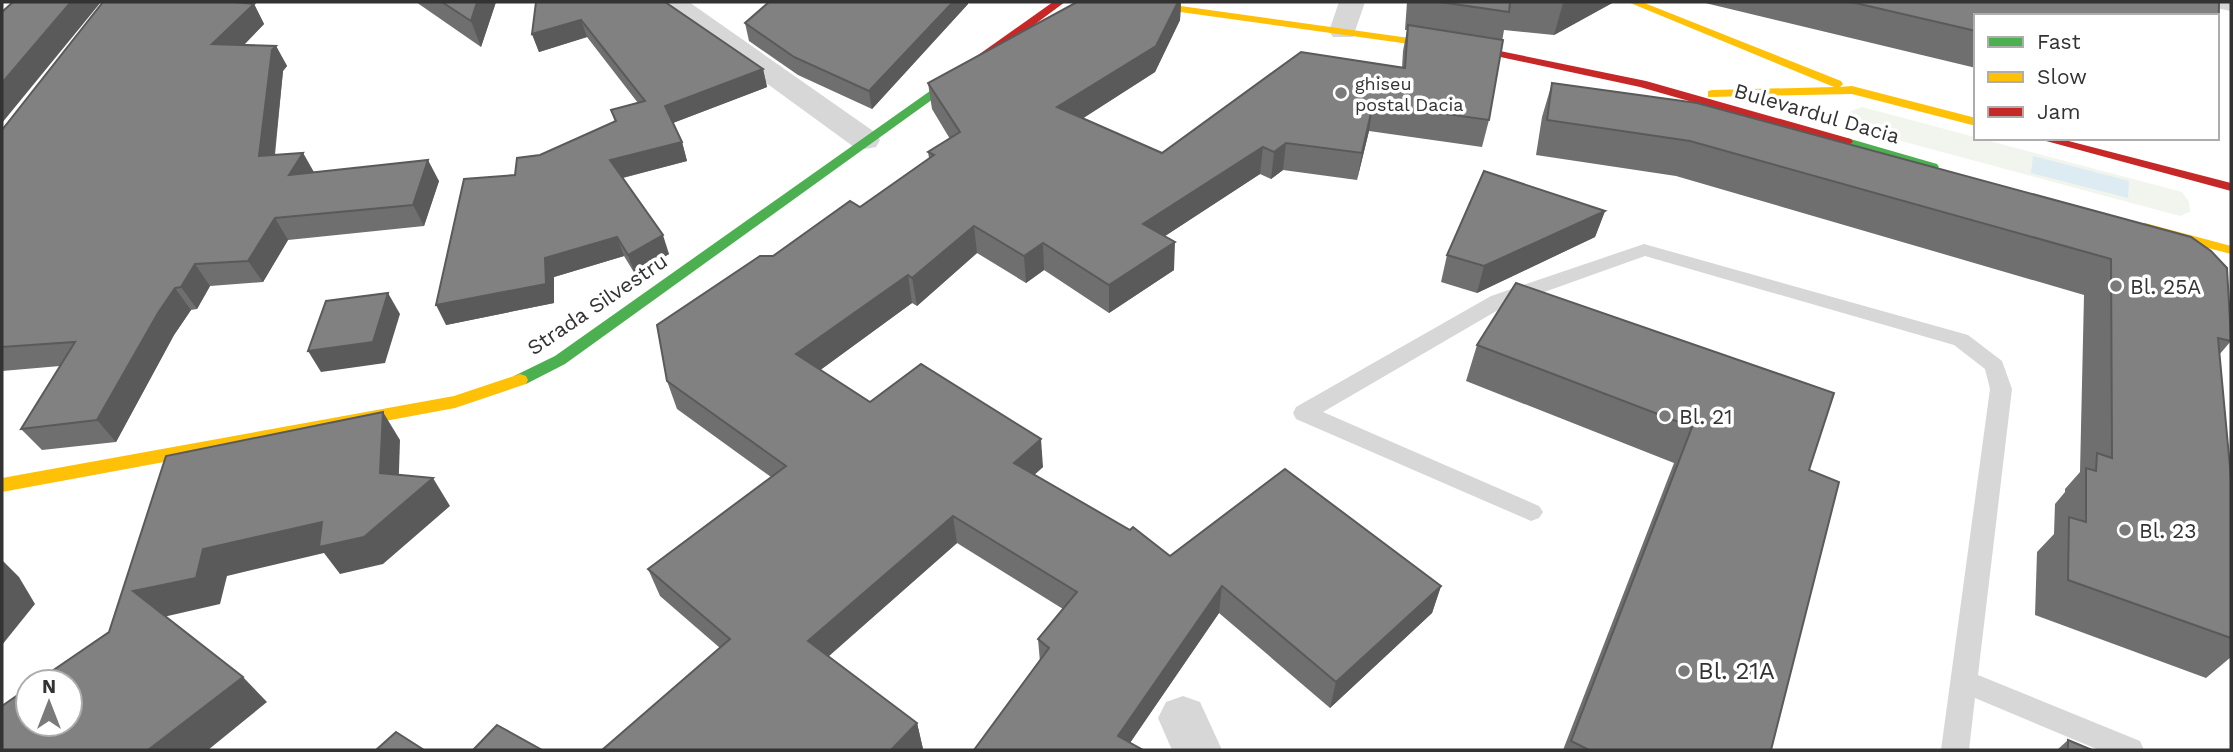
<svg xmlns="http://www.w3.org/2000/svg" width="2233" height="752" font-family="'Work Sans',sans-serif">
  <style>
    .green { fill: #f1f5ed }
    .water { fill: #ddebf3 }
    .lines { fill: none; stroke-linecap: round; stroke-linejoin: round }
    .lane { fill: #d7d7d7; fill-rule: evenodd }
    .street { fill: #d7d7d7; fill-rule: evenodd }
    .fast { fill: #4caf50; fill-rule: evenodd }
    .slow { fill: #ffc107; fill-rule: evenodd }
    .jam { fill: #c62828; fill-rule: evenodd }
    .wall { fill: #6f6f6f }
    .shaded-wall { fill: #5a5a5a }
    .building { fill: #818181; stroke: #5a5a5a; stroke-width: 2 }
    .poi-dot { fill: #7a7a7a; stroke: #fff; stroke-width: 2.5 }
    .labels { text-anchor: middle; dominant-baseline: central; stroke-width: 7; stroke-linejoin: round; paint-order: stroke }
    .far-poi-label { font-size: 18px; fill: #333; stroke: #fff; text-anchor: start }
    .street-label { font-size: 21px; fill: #333; stroke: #fff }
    .poi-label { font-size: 21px; fill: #333; stroke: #fff; text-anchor: start }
    .near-poi-label { font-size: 24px; fill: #333; stroke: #fff; text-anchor: start }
  </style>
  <rect width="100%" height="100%" fill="#fff"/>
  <path class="green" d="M1862,107L2182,192L2189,202L2190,212L2180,216L1853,128L1849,120L1851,111Z"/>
  <path class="water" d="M2033,156L2129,181L2128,198L2031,173Z"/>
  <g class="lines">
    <path class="lane" d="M1644,244L1968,335L2002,361L2012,389L1978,675L2140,741L2144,750H2099L1975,698L1969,750H1941L1990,389L1985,369L1954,345L1645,256L1505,306L1323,412L1539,506L1543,512L1539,518L1531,521L1296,419L1293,413L1296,407L1491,296Z"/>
    <g class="street">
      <path d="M659,2H689L876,133L880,140L876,147L865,149L854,147L663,8Z"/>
      <path d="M1339,2H1365L1353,37H1333L1329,31Z"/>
      <path d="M2212,2H2231V11L2216,8Z"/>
      <path d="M1183,696L1200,702L1222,750H1172L1158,718L1166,702Z"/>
    </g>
    <g class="fast">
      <path d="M954,74L960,78L958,81L565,364L526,384H514L512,380L514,376L555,356Z"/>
      <path d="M1847,138L1937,164L1939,167L1932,171L1843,145L1841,142Z"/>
    </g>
    <g class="slow">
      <path d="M1125,2H1152L1495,50L1501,53L1495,56L1130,5Z"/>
      <path d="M1628,2H1642L1841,81L1843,84L1840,87L1852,86L1976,118V126L1852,94L1708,97V91L1712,90L1834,87Z"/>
      <path d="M2145,223L2231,246V254L2140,230L2138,227L2140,224Z"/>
      <path d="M520,374L526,376L528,380L526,384L455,408L2,492V478L454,396Z"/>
    </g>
    <g class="jam">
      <path d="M1053,2H1065L958,81H950V75Z"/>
      <path d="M1495,50L1646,81L1851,139L1853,142L1847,146L1640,87L1491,55L1489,53Z"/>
      <path d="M2035,138H2057L2231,183V191Z"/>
    </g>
  </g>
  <g class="wall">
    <path d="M103,2H246L245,3L254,4L264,24L244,45L276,46L287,66L283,71L275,155L303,153L314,172L439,181L424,226L288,240L263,282L210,286L197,309L191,310L174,335L116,442L42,450L21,429L60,366L2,371V130Z"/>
    <path d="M416,2H496L481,47Z"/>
    <path d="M536,2L763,69L767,87L673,123L682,142L687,161L623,178L669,254L635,274L624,256L554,277V303L446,325L515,175L540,155L615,122L611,110L638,103L587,37L539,52L532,34Z"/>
    <path d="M769,2H968V4L872,109L798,75L749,41L745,23Z"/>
    <path d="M1178,2H1181L1180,20L1155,72L1082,119L1162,153L1402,68L1403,51L1407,30H1405L1407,2H1614L1554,35L1504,30L1489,120L1482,147L1369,131L1357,180L1283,170L1271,179L1260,174L1165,236L1174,270L1109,313L1044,270L1026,283L977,253L917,306L912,303L820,370L870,402L1043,467L1034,475L1170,556L1441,586L1432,613L1330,708L1219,613L1130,743L974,750L1040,662L1038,639L1063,609L957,543L828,657L917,723L923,749L720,648L660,596L648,569L771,477L677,409L667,381L773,256L860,207L929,158L928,152L950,139L932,109L928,83Z"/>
    <path d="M1701,2H2219L1976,16V68Z"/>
    <path d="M1552,83L2191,237L2231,341L2219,355L2231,478V657L2206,678L2035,615L2037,552L2054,534L2055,504L2065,492V489L2080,472L2084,295L1676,176L1536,155L1542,117Z"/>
    <path d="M1605,211L1595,237L1477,293L1441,282L1447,255Z"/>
    <path d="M1477,345L1809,470L1771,750H1563L1674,463L1466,381Z"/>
    <path d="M2068,740L2092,750H2057Z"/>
  </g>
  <g class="shaded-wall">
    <path d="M71,2H101L2,123V83Z"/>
    <path d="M477,2H496L481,47L471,21Z"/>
    <path d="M953,2H968V4L872,109L869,91Z"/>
    <path d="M1178,2H1181L1180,20L1155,72L1058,134L1057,107Z"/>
    <path d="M1565,2H1614L1554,35L1563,3Z"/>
    <path d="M254,4L264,24L224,65L212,44Z"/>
    <path d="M581,20L587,37L539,52L532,34Z"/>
    <path d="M276,46L287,66L283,71L272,177L259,156L272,50Z"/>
    <path d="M763,69L767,87L670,124L665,106Z"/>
    <path d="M1373,104L1369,131L1357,180L1362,153Z"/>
    <path d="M682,142L687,161L617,179L610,160Z"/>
    <path d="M1286,143L1283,170L1271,179L1274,152Z"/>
    <path d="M1263,147L1260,174L1142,251L1143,224Z"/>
    <path d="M303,153L315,175H289Z"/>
    <path d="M428,160L439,181L424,226L413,205Z"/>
    <path d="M1605,211L1595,237L1477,293L1484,266Z"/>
    <path d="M275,218L288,240L263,282L248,261Z"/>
    <path d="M974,226L977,253L917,306L912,278Z"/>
    <path d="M663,235L669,254L635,274L628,255Z"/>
    <path d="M617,237L624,256L554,277V303L446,325L436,305L545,258Z"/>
    <path d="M1175,242L1174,270L1109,313V285Z"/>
    <path d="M1043,243L1044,270L1026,283L1024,256Z"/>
    <path d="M195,264L210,286L197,309L181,287Z"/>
    <path d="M908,275L912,303L804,382L796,354Z"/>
    <path d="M175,288L191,310L174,335L116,442L97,420L158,313Z"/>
    <path d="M388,293L400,314L385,363L321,372L308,351Z"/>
    <path d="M383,412L400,440L398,500L380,473Z"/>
    <path d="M1041,439L1043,467L1016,491L1014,463Z"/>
    <path d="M433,478L450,506L383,564L340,574L324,553L227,576L220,604L159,618L133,591L203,549Z"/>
    <path d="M953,516L957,543L816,667L808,641Z"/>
    <path d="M2,560L19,577L35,604L2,645Z"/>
    <path d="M1222,586L1219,613L1125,750L1118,736Z"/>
    <path d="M1441,586L1432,613L1330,708L1336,682Z"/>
    <path d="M243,677L267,702L208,750H148Z"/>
    <path d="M917,723L923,749L921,750H891Z"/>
  </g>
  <g class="building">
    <path d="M13,2H71L2,83V12Z"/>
    <path d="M103,2H234L254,4L212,44L276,46L272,50L259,156L303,153L289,175L428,160L413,205L275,218L248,261L195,264L181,287L175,288L158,313L97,420L21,429L75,342L2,347V130Z"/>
    <path d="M442,2H477L471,21Z"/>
    <path d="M536,2H665L763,69L665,106L682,142L610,160L663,235L628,255L617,237L545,258L546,284L436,305L464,179L515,175L517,158L540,155L616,121L611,110L645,101L581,20L532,34Z"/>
    <path d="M769,2H953L869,91L794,57L745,23Z"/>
    <path d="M1077,2H1178L1156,46L1057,107L1162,153L1301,52L1405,68L1408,25L1503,40L1489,120L1373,104L1362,153L1286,143L1274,152L1263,147L1143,224L1175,242L1109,285L1043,243L1024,256L974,226L912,278L908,275L796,354L870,402L921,364L1041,439L1014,463L1130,530L1133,527L1170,556L1285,469L1441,586L1336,682L1222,586L1118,736L1143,750H974L1049,648L1038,639L1077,592L953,516L808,641L917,723L891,750H602L730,639L648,569L786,466L667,381L657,325L760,256H773L850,201L860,207L934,155L928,152L960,132L928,83Z"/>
    <path d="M1440,2H1510L1509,12Z"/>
    <path d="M1851,2H2219L2218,75H2217V16H1976V31Z"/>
    <path d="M1552,83L1697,103L2191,237L2211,251L2227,268L2231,339V341L2218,338L2231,478V638L2068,580L2069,517L2086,522V468L2096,471L2097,453L2112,458L2111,259L1690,141L1547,120Z"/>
    <path d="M1484,171L1605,211L1484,266L1447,255Z"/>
    <path d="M1516,283L1834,393L1809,470L1839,482L1771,750H1589L1571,741L1692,427L1477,345Z"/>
    <path d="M388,293L373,342L308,351L326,301Z"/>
    <path d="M383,412L380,473L433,478L364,537L319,547L322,522L203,549L196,578L133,591L243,677L148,750H2V706L28,688V724H70V682H36L109,632L166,456Z"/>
    <path d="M497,725L542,750H473Z"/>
    <path d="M396,732L424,750H376Z"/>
    <path d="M2068,740L2092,750H2068Z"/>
  </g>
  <g class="poi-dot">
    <circle cx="1341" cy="93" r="7"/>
    <circle cx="2116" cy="286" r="7"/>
    <circle cx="1665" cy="416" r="7"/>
    <circle cx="2125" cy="530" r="7"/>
    <circle cx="1684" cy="671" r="7"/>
  </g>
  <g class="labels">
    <g class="far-poi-label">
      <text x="1355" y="83">ghiseu<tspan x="1355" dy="21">postal Dacia</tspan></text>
    </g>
    <g class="street-label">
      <text transform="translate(1817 113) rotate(16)">Bulevardul Dacia</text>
      <text transform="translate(597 304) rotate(-34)">Strada Silvestru</text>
    </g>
    <g class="poi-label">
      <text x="2130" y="286">Bl. 25A</text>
      <text x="1679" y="416">Bl. 21</text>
      <text x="2139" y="530">Bl. 23</text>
    </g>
    <g class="near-poi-label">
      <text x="1698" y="671">Bl. 21A</text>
    </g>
  </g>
  <rect width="2233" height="752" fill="none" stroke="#333333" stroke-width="7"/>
  <rect x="1974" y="14" width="245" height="126" fill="#ffffff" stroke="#adadad" stroke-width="2"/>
  <rect x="1988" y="37" width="35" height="10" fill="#4caf50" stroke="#adadad" stroke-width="2"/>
  <text x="2037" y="49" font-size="21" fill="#333333">Fast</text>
  <rect x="1988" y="72" width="35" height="10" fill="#ffc107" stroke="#adadad" stroke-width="2"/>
  <text x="2037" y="84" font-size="21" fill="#333333">Slow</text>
  <rect x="1988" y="107" width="35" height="10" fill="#c62828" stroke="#adadad" stroke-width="2"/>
  <text x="2037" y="119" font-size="21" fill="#333333">Jam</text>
  <g transform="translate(49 703)"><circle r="33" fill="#ffffff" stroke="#adadad" stroke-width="2"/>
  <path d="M0-5L12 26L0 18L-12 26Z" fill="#7a7a7a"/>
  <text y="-10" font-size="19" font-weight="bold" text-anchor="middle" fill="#333333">N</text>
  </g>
</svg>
